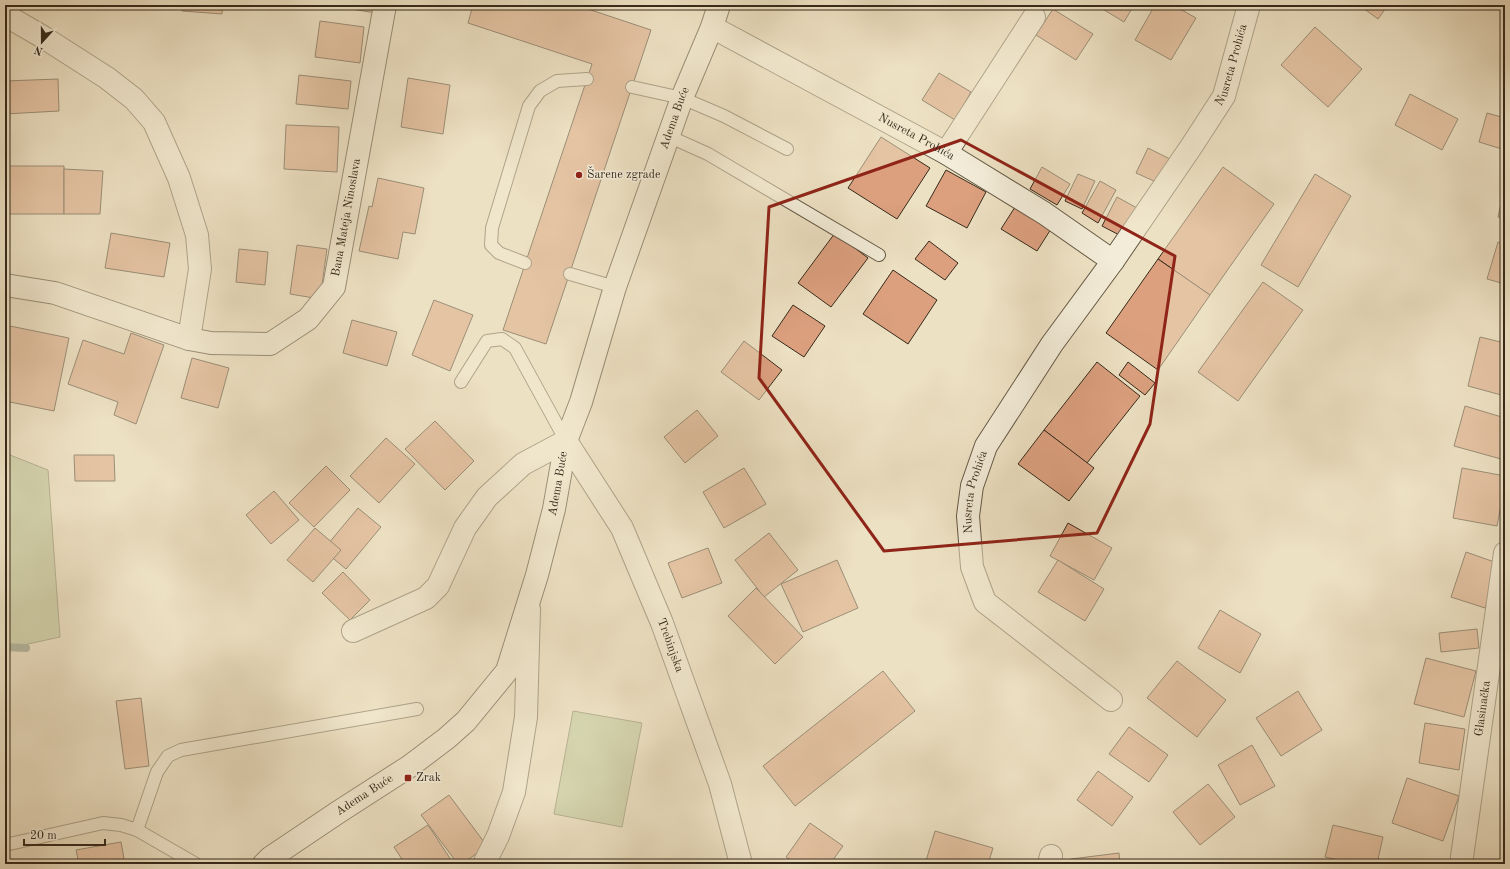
<svg xmlns="http://www.w3.org/2000/svg" width="1510" height="869" font-family="'Old Standard TT',serif">
  <style>
    .green { fill: #b7c395; stroke: #767658 }
    .lines { fill: none; stroke-linecap: round; stroke-linejoin: round }
    .stream { stroke: #728374; stroke-width: 8 }
    .building { fill: #dca07f; stroke: #362a1b }
    .lane-casing { stroke: #645845; stroke-width: 14 }
    .street-casing { stroke: #645845; stroke-width: 24 }
    .secondary-casing { stroke: #362a1b; stroke-width: 24 }
    .lane { stroke: #f3ecd8; stroke-width: 12 }
    .street { stroke: #f3ecd8; stroke-width: 22 }
    .secondary { stroke: #f3ecd8; stroke-width: 22 }
    .marked { fill: none; stroke: #8f2418; stroke-width: 3; stroke-linejoin: round }
    .poi-dot { fill: #8f2418; stroke: #f3ecd8; stroke-width: 1.5 }
    .labels { text-anchor: middle; dominant-baseline: central; stroke-width: 3; stroke-linejoin: round; paint-order: stroke }
    .street-label { font-size: 12px; fill: #362a1b; stroke: #f3ecd8 }
    .poi-label { font-size: 12px; fill: #362a1b; stroke: #f3ecd8; text-anchor: start }
  </style>
  <rect width="100%" height="100%" fill="#ede1c3"/>
  <filter id="stains"><feTurbulence type="fractalNoise" baseFrequency=".005" numOctaves="4"/><feColorMatrix values="0 0 0 0 .2 0 0 0 0 .09 0 0 0 0 .02 0 0 0 .5 -.17"/></filter>
  <radialGradient id="worn" r=".72"><stop offset=".6" stop-color="#630" stop-opacity="0"/><stop offset="1" stop-color="#630" stop-opacity=".3"/></radialGradient>
  <g class="green">
    <path d="M5,453L48,470L60,637L5,649Z"/>
    <path d="M573,711L642,723L622,827L554,814Z"/>
  </g>
  <g class="lines">
    <path class="stream" d="M5,647L26,648"/>
  </g>
  <g class="building">
    <path d="M182,5H223L222,14L182,11Z"/>
    <path d="M326,5H378L376,13Z"/>
    <path d="M473,5H576L651,30L546,344L503,330L592,64L468,23Z"/>
    <path d="M1096,5H1134L1124,22Z"/>
    <path d="M1155,5H1173L1196,18L1171,60L1135,40Z"/>
    <path d="M1359,5H1388L1378,19Z"/>
    <path d="M1053,9L1093,34L1076,60L1036,35Z"/>
    <path d="M320,21L364,27L360,63L315,57Z"/>
    <path d="M1315,27L1362,69L1328,107L1281,65Z"/>
    <path d="M939,73L971,92L955,120L922,100Z"/>
    <path d="M299,75L351,81L348,109L296,104Z"/>
    <path d="M408,78L450,85L443,134L401,127Z"/>
    <path d="M58,79L59,111L5,114V81Z"/>
    <path d="M1410,94L1458,119L1442,150L1395,125Z"/>
    <path d="M1487,113L1505,118V150L1479,142Z"/>
    <path d="M286,125L339,127L337,172L284,169Z"/>
    <path d="M881,137L930,168L897,219L848,188Z"/>
    <path d="M1148,148L1174,161L1163,185L1136,173Z"/>
    <path d="M6,166H64V214H7Z"/>
    <path d="M1042,167L1070,184L1057,205L1030,189Z"/>
    <path d="M1223,167L1274,204L1210,295L1158,259Z"/>
    <path d="M64,169L103,171L100,214H64Z"/>
    <path d="M946,170L986,192L967,228L926,206Z"/>
    <path d="M1078,174L1095,181L1082,209L1065,201Z"/>
    <path d="M1315,174L1351,196L1298,287L1261,265Z"/>
    <path d="M378,178L424,188L415,234L403,232L398,259L359,251L369,206L372,207Z"/>
    <path d="M1100,181L1116,190L1098,223L1082,213Z"/>
    <path d="M1505,185V219L1498,217Z"/>
    <path d="M1117,197L1137,208L1123,237L1102,226Z"/>
    <path d="M1015,207L1051,229L1037,251L1001,229Z"/>
    <path d="M111,233L170,243L164,277L105,268Z"/>
    <path d="M835,233L868,258L831,307L798,283Z"/>
    <path d="M929,241L958,263L945,280L915,259Z"/>
    <path d="M1498,242L1505,244V284L1487,279Z"/>
    <path d="M297,245L327,249L320,299L290,294Z"/>
    <path d="M239,249L268,252L265,285L236,282Z"/>
    <path d="M1158,259L1210,295L1158,370L1106,333Z"/>
    <path d="M893,270L937,300L908,344L863,314Z"/>
    <path d="M1263,282L1303,310L1238,401L1198,372Z"/>
    <path d="M434,300L473,315L450,371L412,355Z"/>
    <path d="M793,305L825,326L804,357L772,336Z"/>
    <path d="M352,320L397,332L387,366L343,353Z"/>
    <path d="M5,325L69,338L54,411L5,401Z"/>
    <path d="M131,333L164,345L136,424L114,415L118,402L68,384L83,340L124,354Z"/>
    <path d="M1480,337L1505,343V396L1468,386Z"/>
    <path d="M744,341L782,370L759,400L721,372Z"/>
    <path d="M192,358L229,368L218,408L181,398Z"/>
    <path d="M1097,362L1140,396L1087,463L1044,430Z"/>
    <path d="M1128,362L1155,383L1145,395L1119,375Z"/>
    <path d="M1465,406L1505,418V445L1501,459L1454,446Z"/>
    <path d="M697,410L718,436L685,463L664,437Z"/>
    <path d="M435,421L474,461L445,490L405,449Z"/>
    <path d="M1044,430L1094,468L1069,501L1018,464Z"/>
    <path d="M386,438L415,464L379,503L350,476Z"/>
    <path d="M74,455H114L115,481H75Z"/>
    <path d="M326,466L350,490L314,527L289,503Z"/>
    <path d="M744,468L766,504L724,528L703,492Z"/>
    <path d="M1462,468L1505,476V484L1497,526L1453,518Z"/>
    <path d="M274,491L299,520L271,544L246,515Z"/>
    <path d="M358,508L381,527L346,569L323,550Z"/>
    <path d="M1068,523L1112,548L1094,580L1050,556Z"/>
    <path d="M315,528L341,550L313,582L287,560Z"/>
    <path d="M769,533L798,570L764,597L735,560Z"/>
    <path d="M708,548L722,583L682,598L668,563Z"/>
    <path d="M1466,552L1500,564L1485,608L1451,597Z"/>
    <path d="M837,560L858,608L803,632L781,584Z"/>
    <path d="M1058,560L1104,589L1085,621L1038,592Z"/>
    <path d="M343,572L370,600L350,620L322,593Z"/>
    <path d="M756,588L803,637L775,664L728,616Z"/>
    <path d="M1220,610L1261,634L1240,673L1198,648Z"/>
    <path d="M1477,629L1479,648L1441,652L1439,633Z"/>
    <path d="M1426,658L1476,671L1464,717L1414,704Z"/>
    <path d="M1177,661L1226,700L1197,737L1147,698Z"/>
    <path d="M883,671L915,711L795,806L763,766Z"/>
    <path d="M1298,691L1322,730L1281,756L1256,718Z"/>
    <path d="M141,698L149,766L125,769L116,701Z"/>
    <path d="M1425,723L1465,729L1459,770L1419,763Z"/>
    <path d="M1129,727L1168,755L1149,782L1109,754Z"/>
    <path d="M1252,745L1275,786L1240,805L1218,765Z"/>
    <path d="M1098,771L1133,797L1112,826L1077,800Z"/>
    <path d="M1407,778L1459,796L1443,841L1392,823Z"/>
    <path d="M1208,784L1235,817L1200,845L1173,812Z"/>
    <path d="M449,795L487,846L462,864H458L421,815Z"/>
    <path d="M810,823L843,846L830,864H797L786,857Z"/>
    <path d="M428,825L453,863L451,864H405L394,847Z"/>
    <path d="M1333,825L1383,837L1377,864H1357L1325,857Z"/>
    <path d="M935,831L993,848L988,864H925Z"/>
    <path d="M121,842L125,864H79L76,850Z"/>
    <path d="M1119,853L1120,864H1072L1071,859Z"/>
    <path d="M1394,860L1406,864H1393Z"/>
  </g>
  <g class="lines">
    <g class="lane-casing">
      <g id="lane">
        <path d="M632,87L682,98L724,116L787,149"/>
        <path d="M668,136L708,154L879,255"/>
        <path d="M525,263L499,253L491,245L492,228L529,106L540,91L557,81L587,79"/>
        <path d="M570,274L615,287"/>
        <path d="M461,382L487,341L502,339L515,348L566,441"/>
        <path d="M137,830L157,772L168,756L181,750L417,709"/>
        <path d="M5,845L103,823L121,825L137,830L196,864"/>
      </g>
    </g>
    <g class="street-casing">
      <g id="street">
        <path d="M5,15L43,37L107,78L134,99L154,122L179,178L197,235L200,269L189,339"/>
        <path id="s1" d="M712,27L946,153L1044,213L1113,261"/>
        <path d="M946,153L1034,17"/>
        <path id="s2" d="M353,631L426,598L438,586L465,528L487,497L523,464L566,441L622,528L662,623L720,784L741,864"/>
        <path id="s3" d="M1111,700L985,602L972,567L968,516L972,486L986,446L1052,344L1113,261L1191,147L1224,96L1249,5"/>
        <path d="M484,864L498,836L514,792L526,717L529,609"/>
        <path d="M1049,864L1051,856"/>
        <path id="s4" d="M1461,864L1505,553"/>
      </g>
    </g>
    <g class="secondary-casing">
      <g id="secondary">
        <path id="s5" d="M5,285L55,293L189,339L211,343L270,344L308,319L334,287L385,5"/>
        <path id="s6" d="M264,864L270,858L340,811L410,766L447,738L466,721L507,671L537,575L554,509L566,441L581,402L615,287L682,98L712,27L719,5"/>
      </g>
    </g>
    <use href="#lane" class="lane"/>
    <use href="#street" class="street"/>
    <use href="#secondary" class="secondary"/>
  </g>
  <path d="M0 0H1510V869H0ZM961,140L1175,256L1150,424L1097,533L884,551L759,378L769,207Z" fill="#ede1c3" fill-opacity=".55" fill-rule="evenodd"/>
  <path class="marked" d="M961,140L1175,256L1150,424L1097,533L884,551L759,378L769,207Z"/>
  <g class="poi-dot">
    <circle cx="579" cy="175" r="4"/>
    <rect x="404" y="774" width="8" height="8" rx="2"/>
  </g>
  <g class="labels">
    <g class="street-label">
      <text stroke="none"><textPath href="#s3" startOffset="776">Nusreta Prohića</textPath></text>
      <text stroke="none"><textPath href="#s6" startOffset="891">Adema Buće</textPath></text>
      <text stroke="none"><textPath href="#s1" startOffset="232">Nusreta Prohića</textPath></text>
      <text stroke="none"><textPath href="#s5" startOffset="431">Bana Mateja Ninoslava</textPath></text>
      <text stroke="none"><textPath href="#s6" startOffset="507">Adema Buće</textPath></text>
      <text stroke="none"><textPath href="#s3" startOffset="273">Nusreta Prohića</textPath></text>
      <text stroke="none"><textPath href="#s2" startOffset="527">Trebinjska</textPath></text>
      <text stroke="none"><textPath href="#s4" startOffset="157">Glasinačka</textPath></text>
      <text stroke="none"><textPath href="#s6" startOffset="122">Adema Buće</textPath></text>
    </g>
    <g class="poi-label">
      <text x="587" y="175">Šarene zgrade</text>
      <text x="416" y="778">Zrak</text>
    </g>
  </g>
  <rect width="1510" height="869" fill="none" stroke="#ede1c3" stroke-width="20"/>
  <rect x="6" y="6" width="1498" height="857" fill="none" stroke="#362a1b" stroke-width="2"/>
  <rect x="10" y="10" width="1490" height="849" fill="none" stroke="#362a1b"/>
  <g transform="translate(42 42) rotate(201)" stroke="#f3ecd8" stroke-width="3" paint-order="stroke">
  <path d="M0-3L7 15L0 10L-7 15Z" fill="#362a1b"/>
  <text y="-6" font-size="11" font-weight="bold" text-anchor="middle" fill="#362a1b">N</text>
  </g>
  <path d="M24 839v6h81v-6" fill="none" stroke="#362a1b" stroke-width="2"/>
  <text x="30" y="839" font-size="12" fill="#362a1b" stroke="#f3ecd8" stroke-width="3" paint-order="stroke">20 m</text>
  <rect width="100%" height="100%" filter="url(#stains)"/>
  <rect width="100%" height="100%" fill="url(#worn)"/>
</svg>
